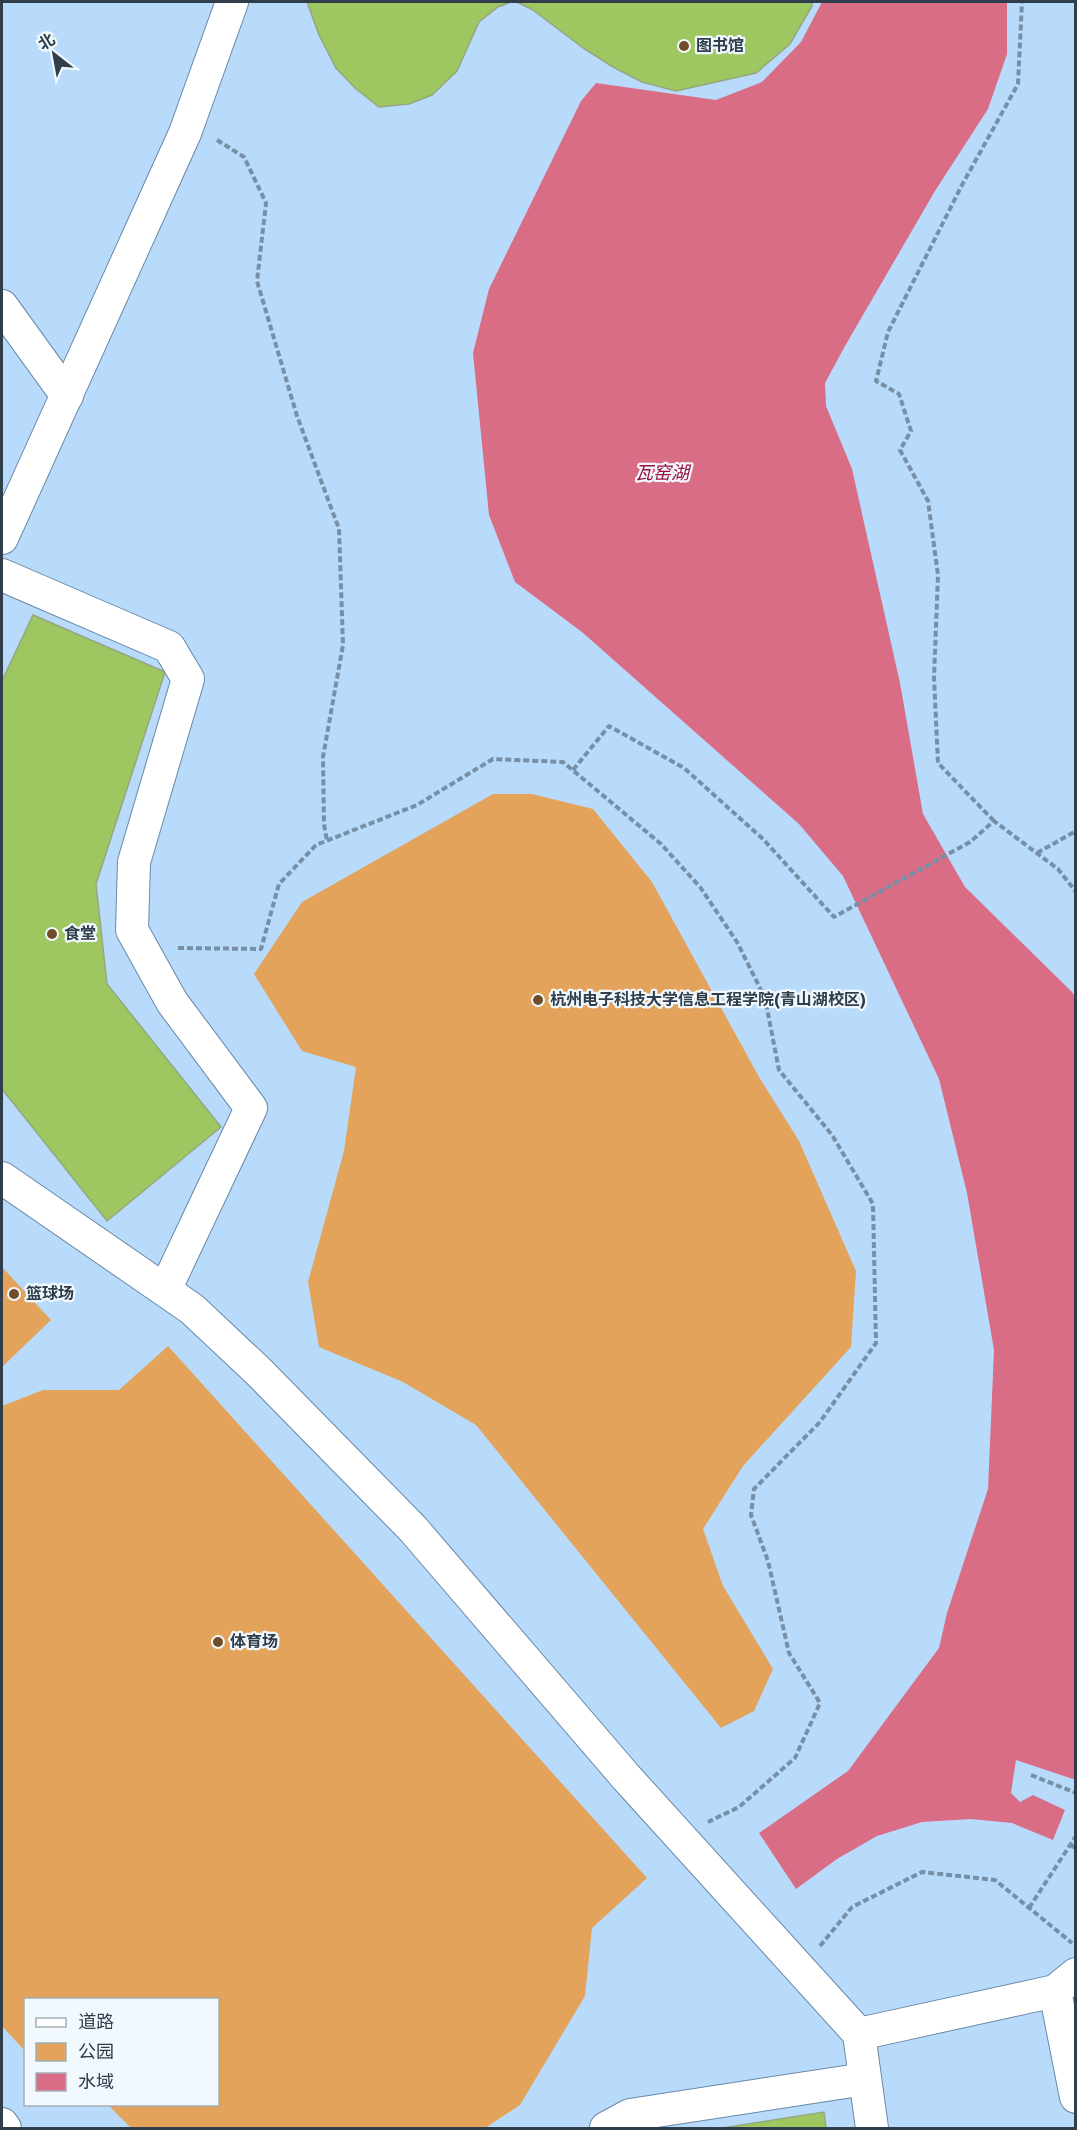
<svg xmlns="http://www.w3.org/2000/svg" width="1077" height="2130" font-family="Signika,'Noto Sans SC',sans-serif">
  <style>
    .green { fill: #e3a35b }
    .water { fill: #da6d86 }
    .building { fill: #9ec761; stroke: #96a780; stroke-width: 1.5 }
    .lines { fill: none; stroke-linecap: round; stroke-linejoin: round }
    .minor-casing { stroke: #6989a7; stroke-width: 34 }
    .path { stroke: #7790a7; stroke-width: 4; stroke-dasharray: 6 3; stroke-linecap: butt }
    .minor { stroke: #fff; stroke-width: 32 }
    .poi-dot { fill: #704d26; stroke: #f1f8fe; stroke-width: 2 }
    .labels { text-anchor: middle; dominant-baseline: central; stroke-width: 4.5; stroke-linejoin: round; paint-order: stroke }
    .poi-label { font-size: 16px; font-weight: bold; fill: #303e4b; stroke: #f1f8fe; text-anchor: start }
    .water-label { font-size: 18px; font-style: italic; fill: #991043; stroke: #f1f8fe }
  </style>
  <rect width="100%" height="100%" fill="#b8dafb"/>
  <g class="green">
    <path d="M493,794H532L593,809L652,882L759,1077L799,1141L856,1271L851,1347L743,1466L703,1529L723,1586L773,1669L754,1711L721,1728L476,1425L403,1382L319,1347L308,1282L344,1151L356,1067L302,1051L254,974L302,902Z"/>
    <path d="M2,1267L51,1320L2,1367Z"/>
    <path d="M168,1346L647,1878L592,1928L585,1996L520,2105L485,2128H131L108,2105L218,2104V2000H26L25,2051L2,2026V1406L43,1390H119Z"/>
  </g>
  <path class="water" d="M822,2H1007V54L988,109L935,191L845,346L825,383L826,406L852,469L900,683L923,814L965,887L1072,992L1075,997L1076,1780L1016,1760L1011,1793L1020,1802L1033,1795L1065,1810L1053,1840L1012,1823L971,1819L922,1822L877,1836L837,1859L796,1889L759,1833L848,1771L939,1648L947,1613L988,1489L994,1350L967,1193L939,1079L843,876L799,824L582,632L515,582L489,515L473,353L489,289L581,101L596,83L716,100L762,82L801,42Z"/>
  <g class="building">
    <path d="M307,2H511L498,7L479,22L457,71L432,95L409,104L379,107L355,88L336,68L319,35Z"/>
    <path d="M517,2H812V6L790,44L756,73L676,91L642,82L613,67L583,48L533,10Z"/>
    <path d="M33,615L165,672L96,884L107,984L221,1127L107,1221L2,1089V681Z"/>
    <path d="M824,2112L826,2128H722Z"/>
  </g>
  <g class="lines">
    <g class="minor-casing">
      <g id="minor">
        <path d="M2,306L67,396"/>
        <path d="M2,538L185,133L232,2"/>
        <path d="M2,575L169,647L188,679L134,862L132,930L172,1002L251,1108L165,1290"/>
        <path d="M2,1178L192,1309L258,1371L413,1529L626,1777L859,2034L872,2128"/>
        <path d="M1055,1991L1076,2097"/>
        <path d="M859,2034L1055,1991L1076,1974"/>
        <path d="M2,2124L5,2128"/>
        <path d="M606,2128L630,2115L865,2079"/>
      </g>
    </g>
    <g class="path">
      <path d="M217,140L244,157L266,203L257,281L297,416L339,529L343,645L323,757L324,824L327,841"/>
      <path d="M573,770L609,726L684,768L763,839L834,917L970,842L994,821L1058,869L1076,892"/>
      <path d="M994,821L938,763L934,677L938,575L928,501L900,450L911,431L899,394L876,381L888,332L962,185L1018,84L1022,2"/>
      <path d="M1037,853L1076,831"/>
      <path d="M178,948L261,949L279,884L316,845L417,805L493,759L563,762L661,844L700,887L737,942L765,998L779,1070L832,1135L873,1204L876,1343L820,1422L754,1489L751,1515L768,1561L789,1653L820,1703L795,1758L739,1807L708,1822"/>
      <path d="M1031,1775L1076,1793"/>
      <path d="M1070,1844L1076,1849"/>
      <path d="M1029,1908L1076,1836"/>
      <path d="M820,1946L852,1907L922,1872L995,1880L1072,1943"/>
    </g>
    <use href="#minor" class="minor"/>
  </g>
  <g class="poi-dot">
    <circle cx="684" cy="46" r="6"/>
    <circle cx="52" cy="934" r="6"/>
    <circle cx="538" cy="1000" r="6"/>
    <circle cx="14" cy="1294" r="6"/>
    <circle cx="218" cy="1642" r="6"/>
  </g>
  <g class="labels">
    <g class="poi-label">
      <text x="696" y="46">图书馆</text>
      <text x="64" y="934">食堂</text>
      <text x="550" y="1000">杭州电子科技大学信息工程学院(青山湖校区)</text>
      <text x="26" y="1294">篮球场</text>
      <text x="230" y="1642">体育场</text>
    </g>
    <g class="water-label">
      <text x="662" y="473">瓦窑湖</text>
    </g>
  </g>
  <rect width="1077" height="2130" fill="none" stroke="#303e4b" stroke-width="6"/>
  <rect x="24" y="1998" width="195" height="108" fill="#f1f8fe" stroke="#a4aeb6" stroke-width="1.5"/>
  <rect x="36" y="2018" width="30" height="9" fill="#ffffff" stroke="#a4aeb6" stroke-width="1.5"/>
  <text x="78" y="2028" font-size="18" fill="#303e4b">道路</text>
  <rect x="36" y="2043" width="30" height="18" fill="#e3a35b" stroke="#a4aeb6" stroke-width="1.5"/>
  <text x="78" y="2058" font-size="18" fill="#303e4b">公园</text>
  <rect x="36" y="2073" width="30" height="18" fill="#da6d86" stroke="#a4aeb6" stroke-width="1.5"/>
  <text x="78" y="2088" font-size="18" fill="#303e4b">水域</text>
  <g transform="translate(54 54) rotate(329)" stroke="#f1f8fe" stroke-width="4.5" paint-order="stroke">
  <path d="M0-4.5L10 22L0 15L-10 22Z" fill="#303e4b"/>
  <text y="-9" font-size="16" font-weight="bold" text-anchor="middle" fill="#303e4b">北</text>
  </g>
</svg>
